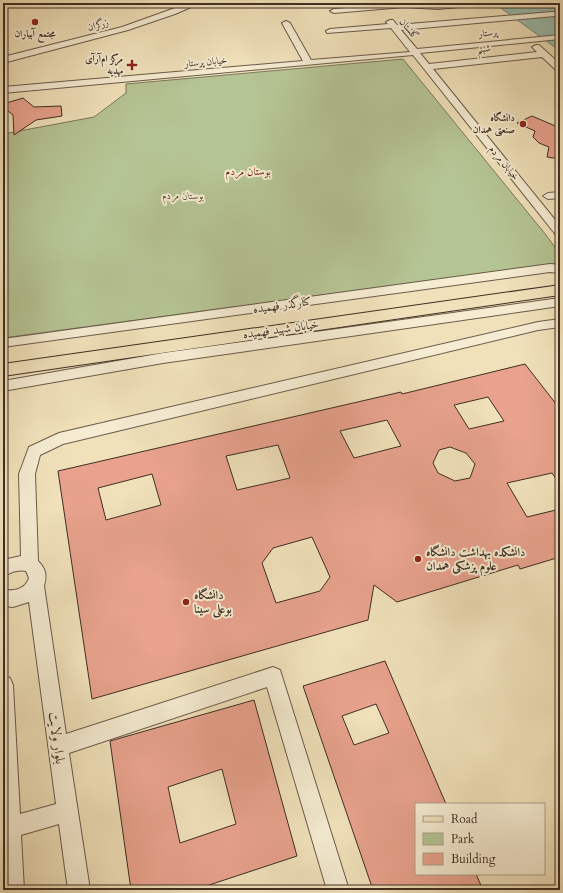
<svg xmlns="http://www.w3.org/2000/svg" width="563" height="893" font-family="Cardo,Amiri,serif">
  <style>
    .green { fill: #b5c494; stroke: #7a795c }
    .water { fill: #9abeb0; stroke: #768478 }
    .building { fill: #e8a28d; stroke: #3f2e24; fill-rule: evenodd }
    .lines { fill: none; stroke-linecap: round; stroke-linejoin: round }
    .minor-casing { stroke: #6b5b4a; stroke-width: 2 }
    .major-casing { stroke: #3f2e24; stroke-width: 2 }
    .minor { fill: #f5ecd2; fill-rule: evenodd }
    .major { fill: #f0e1ba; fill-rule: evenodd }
    .poi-dot { fill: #8f2418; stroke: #f5ecd2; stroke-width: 1.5 }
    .labels { text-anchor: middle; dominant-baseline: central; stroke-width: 4; stroke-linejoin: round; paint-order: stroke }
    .far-street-label { font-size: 10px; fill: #3f2e24; stroke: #f5ecd2 }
    .far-poi-label { font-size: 10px; font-weight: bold; fill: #3f2e24; stroke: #f5ecd2; text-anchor: end }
    .far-park-label { font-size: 10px; font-style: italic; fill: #574c3a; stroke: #f5ecd2 }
    .far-neighbourhood-label { font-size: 11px; fill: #7a1f14; stroke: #f5ecd2 }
    .street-label { font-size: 12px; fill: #3f2e24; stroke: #f5ecd2 }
    .poi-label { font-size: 12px; font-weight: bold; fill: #3f2e24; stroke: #f5ecd2; text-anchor: start }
    .near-street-label { font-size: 14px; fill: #3f2e24; stroke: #f5ecd2 }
  </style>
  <rect width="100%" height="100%" fill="#f0e1ba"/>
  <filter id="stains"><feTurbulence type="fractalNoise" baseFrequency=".005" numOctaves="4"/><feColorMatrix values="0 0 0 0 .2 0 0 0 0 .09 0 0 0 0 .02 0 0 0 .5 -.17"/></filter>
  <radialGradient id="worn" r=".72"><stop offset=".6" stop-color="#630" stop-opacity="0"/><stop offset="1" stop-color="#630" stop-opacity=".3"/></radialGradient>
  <path class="green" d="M403,59L546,235L560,254V263L3,338V134L94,117L126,93V84Z"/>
  <path class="water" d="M494,3H560V51Z"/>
  <g class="building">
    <path d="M23,98L34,107L61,106L62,116L36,120L14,135L13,115L3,107V104Z"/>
    <path d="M532,116L560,128V159L547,157L549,147L539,143L533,137L535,131L517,123Z"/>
    <path d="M525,364L560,409V484L552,473L507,483L527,517L560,509V557L520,569L518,565L397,602L374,585L368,620L92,699L58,471L401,392L402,394ZM488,397L504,421L469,429L454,405ZM387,420L401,446L354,458L340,431ZM278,445L290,478L237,490L226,456ZM450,447L466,453L475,464L470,478L455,481L438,473L433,463L439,450ZM152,474L161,505L106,520L98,488ZM312,537L330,577L320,591L276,603L262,563L273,548Z"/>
    <path d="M385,661L446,804H416V874H476L483,890H373L303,686ZM376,704L389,733L354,745L342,716Z"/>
    <path d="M254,700L297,856L194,890H131L110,741ZM222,769L236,824L180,843L168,787Z"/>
  </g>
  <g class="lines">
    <g class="minor-casing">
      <g id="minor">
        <path d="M189,3H200L175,14L128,30L3,63V57L122,27Z"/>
        <path d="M401,3L438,5L484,3L480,5L438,9L404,7L334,13L330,11L334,9Z"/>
        <path d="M552,12H555V16L401,30L417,49L560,35V39L420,53L429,64L537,52L532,47L536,45H539L560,64V72L557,71L542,57L433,69L560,226V236L556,235L413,55L3,93V87L303,61L282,23L286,21L290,23L311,60L410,52L391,28L327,33L326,31L330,29L388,24L386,22L390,20H393L397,25Z"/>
        <path d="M560,192V198L548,199L543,196L548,193Z"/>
        <path d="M550,264L560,265V273L550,272L3,347V339Z"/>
        <path d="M560,298V306L163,363L3,391V381L163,353Z"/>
        <path d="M560,319V327L538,330L63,444L40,455L35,474L38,561C46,569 47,575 44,586L66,734L273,667L280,670L349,890H327L267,687L69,753L90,890H68L59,824L21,835L24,890H3V676L10,678L13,685L20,814L56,804L29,602L13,607L3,606V590C14,591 25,590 29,578L26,571C17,569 11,573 3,576V560L21,556L19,474L29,447L59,433L538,322Z"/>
      </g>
    </g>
    <g class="major-casing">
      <path id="major" d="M560,285V295L3,376V364Z"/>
    </g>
    <use href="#minor" class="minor"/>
    <use href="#major" class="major"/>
  </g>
  <g class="poi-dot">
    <circle cx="35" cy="22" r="4"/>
    <path d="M130 59h4v4h4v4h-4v4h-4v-4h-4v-4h4z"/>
    <circle cx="523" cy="124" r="4"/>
    <circle cx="418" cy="559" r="4"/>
    <circle cx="186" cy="602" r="4"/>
  </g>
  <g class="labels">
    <g class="far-street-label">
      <text transform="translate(98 25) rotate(-16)">زرگران</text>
      <text transform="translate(409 29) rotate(50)">گلستان</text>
      <text transform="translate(488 33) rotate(-6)">پرستار</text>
      <text transform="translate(484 49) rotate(-6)">شبنم</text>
      <text transform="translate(206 62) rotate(-5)">خیابان پرستار</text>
      <text transform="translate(504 163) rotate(51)">خیابان مردم</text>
    </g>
    <g class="far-poi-label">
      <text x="35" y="34" text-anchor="middle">مجتمع آبیاران</text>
      <text x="123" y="59">مرکز ام‌آر‌آی<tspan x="123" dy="12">مهدیه</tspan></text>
      <text x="515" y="118">دانشگاه<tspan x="515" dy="12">صنعتی همدان</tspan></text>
    </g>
    <g class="far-park-label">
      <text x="183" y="196">بوستان مردم</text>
    </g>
    <g class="far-neighbourhood-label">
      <text x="248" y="171">بوستان مردم</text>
    </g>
    <g class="street-label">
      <text transform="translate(282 305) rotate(-8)">کنارگذر فهمیده</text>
      <text transform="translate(281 329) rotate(-8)">خیابان شهید فهمیده</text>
    </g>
    <g class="poi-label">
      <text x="426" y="552">دانشکده بهداشت دانشگاه<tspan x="426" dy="14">علوم پزشکی همدان</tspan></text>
      <text x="194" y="595">دانشگاه<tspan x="194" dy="14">بوعلی سینا</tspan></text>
    </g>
    <g class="near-street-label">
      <text transform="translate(57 738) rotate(82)">بلوار ولایت</text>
    </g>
  </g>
  <rect width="563" height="893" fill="none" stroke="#f0e1ba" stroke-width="16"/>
  <rect x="4" y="4" width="555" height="885" fill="none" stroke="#3f2e24" stroke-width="2"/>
  <rect x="8" y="8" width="547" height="877" fill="none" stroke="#3f2e24"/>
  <rect x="415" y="803" width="130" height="72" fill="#f5ecd2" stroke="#aca08c"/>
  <rect x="423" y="816" width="20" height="6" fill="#f0e1ba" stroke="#aca08c"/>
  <text x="451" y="823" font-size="12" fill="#3f2e24">Road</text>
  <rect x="423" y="833" width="20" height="12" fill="#b5c494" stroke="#aca08c"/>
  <text x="451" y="843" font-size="12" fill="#3f2e24">Park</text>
  <rect x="423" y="853" width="20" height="12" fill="#e8a28d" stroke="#aca08c"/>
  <text x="451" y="863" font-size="12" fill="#3f2e24">Building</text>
  <rect width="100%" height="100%" filter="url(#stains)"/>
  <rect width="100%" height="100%" fill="url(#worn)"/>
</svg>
